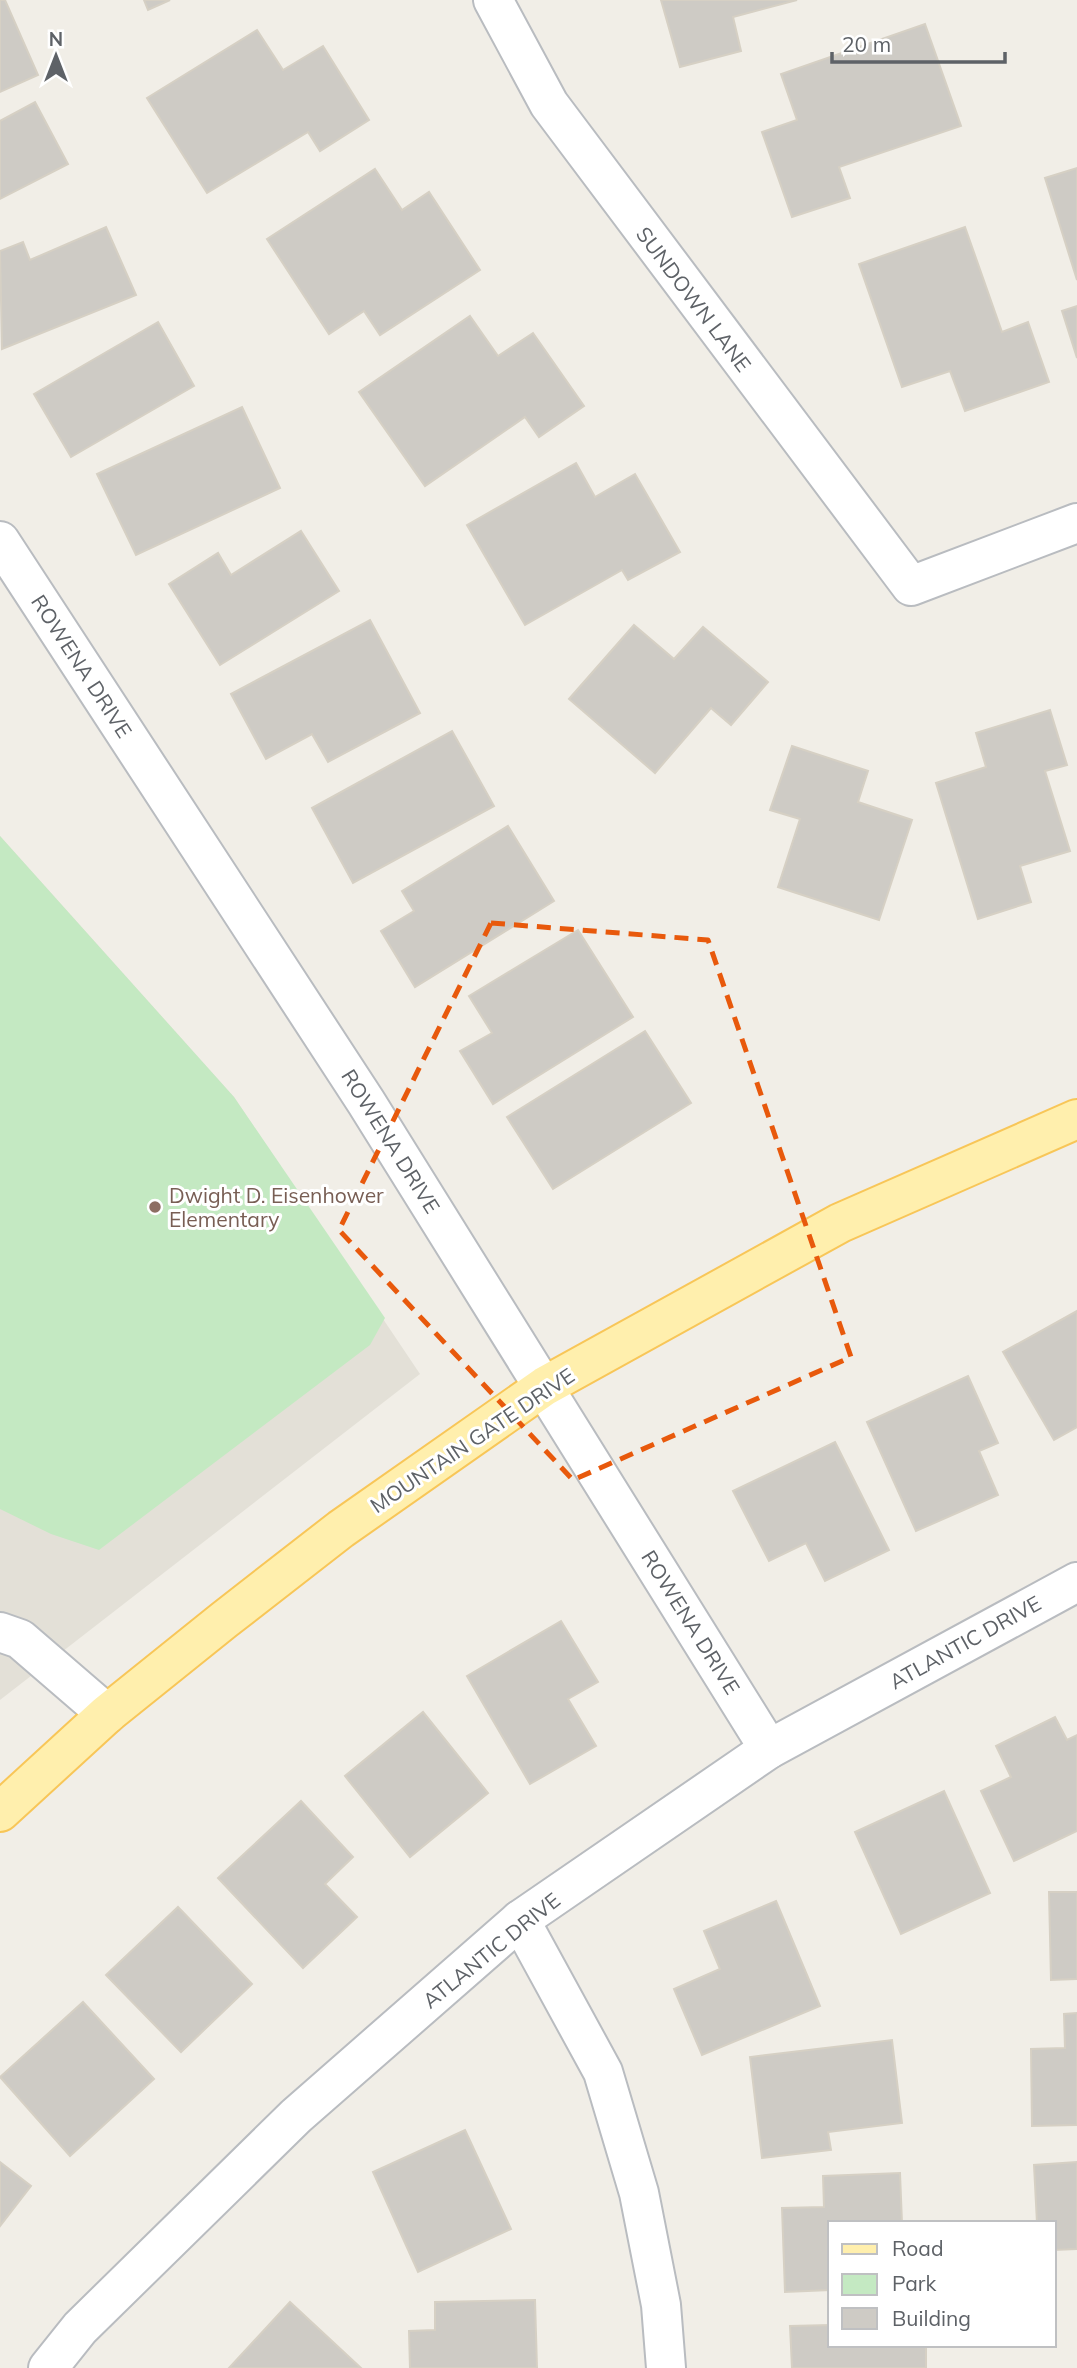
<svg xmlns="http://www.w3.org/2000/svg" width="1077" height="2368" font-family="Mulish,sans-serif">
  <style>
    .education { fill: #e3e0d7 }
    .green { fill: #c4e9c2 }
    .building { fill: #cecbc5; stroke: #d6d0c4; stroke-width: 2 }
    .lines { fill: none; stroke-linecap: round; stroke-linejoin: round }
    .minor-casing { stroke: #b9bcc0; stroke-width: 42 }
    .major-casing { stroke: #f8c658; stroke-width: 42 }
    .minor { stroke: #fff; stroke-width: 38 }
    .major { stroke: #ffefad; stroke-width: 38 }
    .marked { fill: none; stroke: #e8590c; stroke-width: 5; stroke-dasharray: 14 9; stroke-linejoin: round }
    .education-dot { fill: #8d6e63; stroke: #fff; stroke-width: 2.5 }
    .labels { text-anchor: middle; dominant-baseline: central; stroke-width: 6; stroke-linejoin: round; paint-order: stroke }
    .street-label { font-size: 21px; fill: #5e6267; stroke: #fff }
    .education-label { font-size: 21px; fill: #785e54; stroke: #fff; text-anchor: start }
  </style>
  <rect width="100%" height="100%" fill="#f1eee7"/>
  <path class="education" d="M0,836L234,1097L420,1374L0,1700Z"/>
  <path class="green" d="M0,836L234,1097L385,1318L370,1345L99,1550L51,1534L0,1509Z"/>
  <g class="building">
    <path d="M0,0H5L38,75L0,92Z"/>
    <path d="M144,0H170L148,10Z"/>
    <path d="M661,0H797L733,17L741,51L680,67Z"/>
    <path d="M925,24L961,126L839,167L850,198L792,217L762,132L797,120L781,74Z"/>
    <path d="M257,30L283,70L323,46L369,120L320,151L308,132L207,193L147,98Z"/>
    <path d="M35,102L68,164L0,199V121Z"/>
    <path d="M1077,168V280L1045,178Z"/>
    <path d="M375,169L402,210L429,192L480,270L380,335L364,311L329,334L267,239Z"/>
    <path d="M106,227L136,295L2,349L0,251L23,242L30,260Z"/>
    <path d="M965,227L1002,332L1028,322L1049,382L965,411L950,371L902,387L859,264Z"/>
    <path d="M1077,306V358L1062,311Z"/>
    <path d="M470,316L498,356L533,333L584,406L539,437L525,417L425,486L359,392Z"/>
    <path d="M158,322L194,386L71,457L34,394Z"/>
    <path d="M242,407L280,488L136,555L97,474Z"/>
    <path d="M576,463L595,497L635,474L680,552L628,580L622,570L525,625L467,525Z"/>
    <path d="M301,531L339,591L220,665L169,584L218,553L231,575Z"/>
    <path d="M370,620L420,713L328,762L312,734L266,759L231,694Z"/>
    <path d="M634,625L674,659L703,627L768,682L731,725L711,708L655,773L569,699Z"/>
    <path d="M1050,710L1067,765L1045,771L1070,851L1020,866L1031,902L978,919L936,783L986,767L976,733Z"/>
    <path d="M452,731L494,806L353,883L312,808Z"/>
    <path d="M792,746L868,771L858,802L912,820L879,920L778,887L800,819L770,810Z"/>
    <path d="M508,826L554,901L415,987L381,931L414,911L402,891Z"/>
    <path d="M578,930L633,1017L493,1104L460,1051L492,1033L469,996Z"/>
    <path d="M645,1031L691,1103L553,1189L507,1117Z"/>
    <path d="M1077,1311V1427L1054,1440L1003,1352Z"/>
    <path d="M968,1376L998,1443L979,1451L998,1495L916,1531L867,1422Z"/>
    <path d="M835,1442L889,1550L825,1581L806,1543L769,1561L733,1491Z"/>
    <path d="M561,1621L598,1682L568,1699L596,1746L530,1784L467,1676Z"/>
    <path d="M423,1712L488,1793L410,1857L345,1776Z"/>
    <path d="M1055,1717L1067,1740L1077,1735V1831L1014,1861L981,1791L1011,1777L996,1746Z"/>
    <path d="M944,1791L990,1893L901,1934L855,1832Z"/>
    <path d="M301,1801L353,1857L325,1884L357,1917L303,1968L218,1878Z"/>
    <path d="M1049,1892H1077V1979L1051,1980Z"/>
    <path d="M776,1901L820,2006L702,2055L674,1989L720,1969L704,1931Z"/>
    <path d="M178,1907L252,1984L181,2052L106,1975Z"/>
    <path d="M83,2002L154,2079L70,2156L0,2077Z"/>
    <path d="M1077,2013V2125L1032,2126L1031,2049L1065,2048L1064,2014Z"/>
    <path d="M892,2040L902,2123L828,2132L831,2150L762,2158L750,2057Z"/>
    <path d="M465,2130L511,2229L418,2272L373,2172Z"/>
    <path d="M0,2162L31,2186L0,2226Z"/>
    <path d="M1077,2162V2249L1054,2250V2223H1037L1034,2165Z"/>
    <path d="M900,2173L902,2223H830V2290L785,2292L782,2208L824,2207L823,2176Z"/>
    <path d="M535,2300L537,2368H410L409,2331L435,2330V2302Z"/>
    <path d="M290,2302L361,2368H229Z"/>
    <path d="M830,2325V2345H926V2368H792L790,2326Z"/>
  </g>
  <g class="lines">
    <g class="minor-casing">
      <g id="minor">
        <path d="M493,0L549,104L911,586L1077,523"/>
        <path d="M0,541L366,1102L769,1749"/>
        <path d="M0,1632L20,1639L107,1714"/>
        <path d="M520,1920L603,2072L639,2193L661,2305L666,2368"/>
        <path d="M48,2368L80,2328L296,2116L520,1920L769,1749L1077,1582"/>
      </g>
    </g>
    <g class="major-casing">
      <path id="major" d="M0,1812L107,1714L224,1620L341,1529L545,1386L840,1223L1077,1119"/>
    </g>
    <use href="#minor" class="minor"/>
    <use href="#major" class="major"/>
  </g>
  <path class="marked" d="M491,923L708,940L851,1357L573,1480L339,1230Z"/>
  <circle class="education-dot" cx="155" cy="1207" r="7"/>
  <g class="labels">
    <g class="street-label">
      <text transform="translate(694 299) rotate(53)">SUNDOWN LANE</text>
      <text transform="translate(82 666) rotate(57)">ROWENA DRIVE</text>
      <text transform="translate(391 1141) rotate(58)">ROWENA DRIVE</text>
      <text transform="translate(472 1440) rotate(-34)">MOUNTAIN GATE DRIVE</text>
      <text transform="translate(691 1622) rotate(58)">ROWENA DRIVE</text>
      <text transform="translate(965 1642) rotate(-29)">ATLANTIC DRIVE</text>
      <text transform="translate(491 1950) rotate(-39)">ATLANTIC DRIVE</text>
    </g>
    <g class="education-label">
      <text x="169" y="1195">Dwight D. Eisenhower<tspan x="169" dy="24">Elementary</tspan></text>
    </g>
  </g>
  <rect x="828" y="2221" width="228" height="126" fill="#ffffff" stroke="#bfc0c2" stroke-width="2"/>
  <rect x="842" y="2244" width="35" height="10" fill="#ffefad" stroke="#bfc0c2" stroke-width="2"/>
  <text x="892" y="2256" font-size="21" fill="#5e6267">Road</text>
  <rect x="842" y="2274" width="35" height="21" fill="#c4e9c2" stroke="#bfc0c2" stroke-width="2"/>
  <text x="892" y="2291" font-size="21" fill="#5e6267">Park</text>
  <rect x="842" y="2308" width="35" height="21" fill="#cecbc5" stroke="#bfc0c2" stroke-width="2"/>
  <text x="892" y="2326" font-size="21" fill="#5e6267">Building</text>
  <g transform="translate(56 56)" stroke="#ffffff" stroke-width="5" paint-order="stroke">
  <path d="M0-5L12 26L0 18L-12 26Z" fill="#5e6267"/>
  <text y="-10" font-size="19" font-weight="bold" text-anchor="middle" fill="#5e6267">N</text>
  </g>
  <path d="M832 52v10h173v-10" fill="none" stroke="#5e6267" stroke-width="3.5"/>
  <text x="842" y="52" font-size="21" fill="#5e6267" stroke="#ffffff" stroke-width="5" paint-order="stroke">20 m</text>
</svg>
